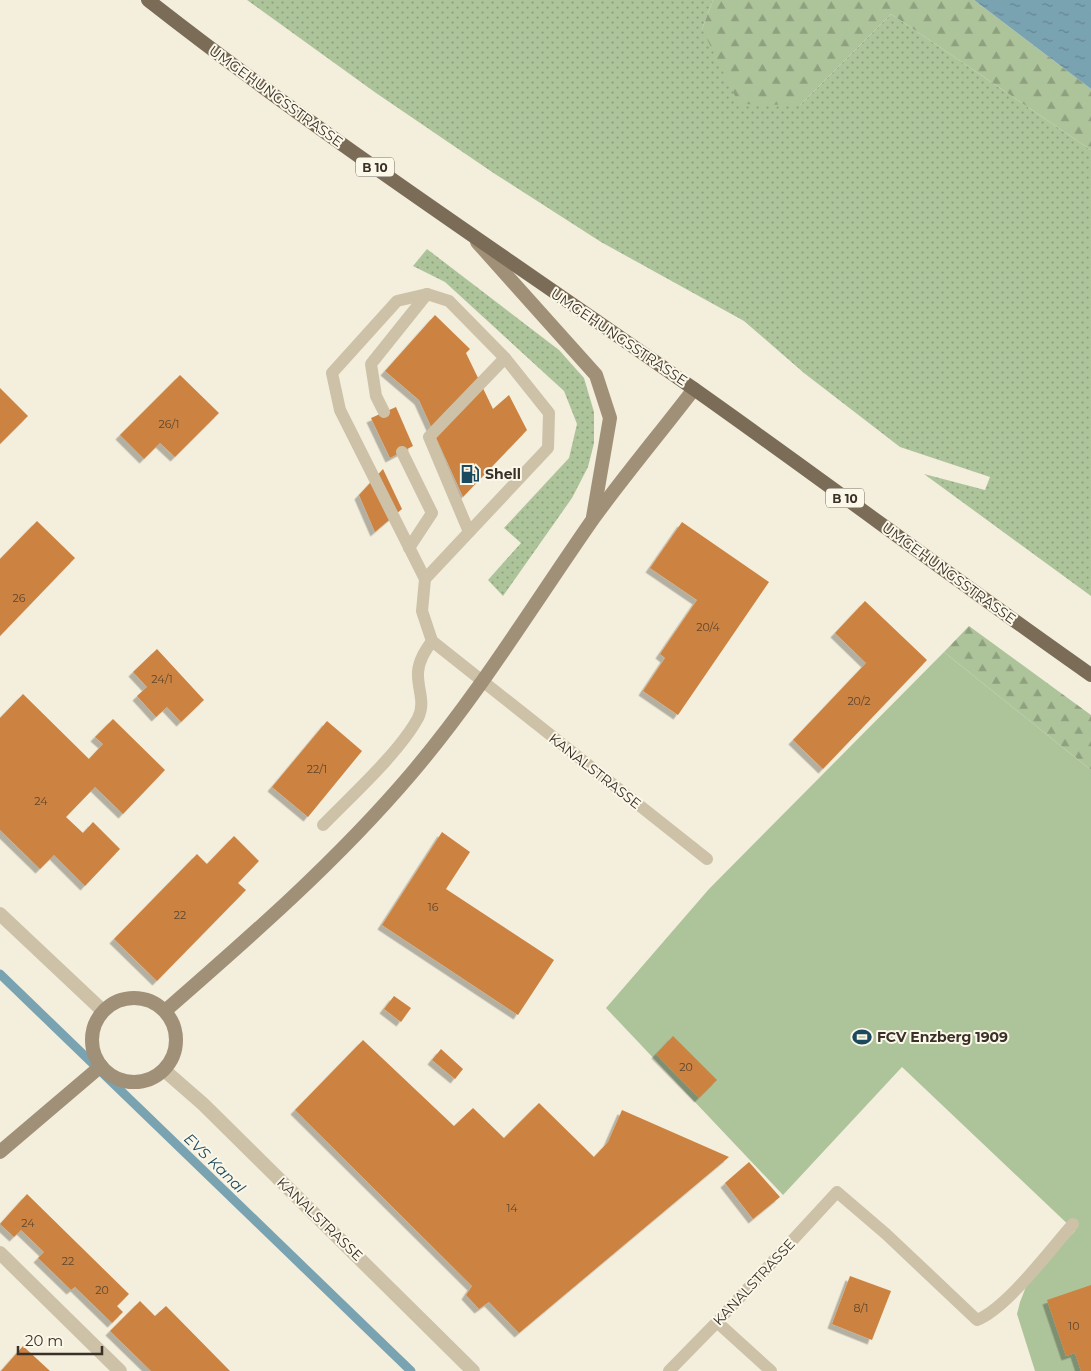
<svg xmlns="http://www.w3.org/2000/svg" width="1091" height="1371" font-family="Montserrat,sans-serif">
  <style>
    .grass { fill: url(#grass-dots) }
    .forest { fill: url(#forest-firs) }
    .garden { fill: #adc49b }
    .water { fill: url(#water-ripples) }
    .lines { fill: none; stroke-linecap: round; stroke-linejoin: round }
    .stream { stroke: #7aa3b2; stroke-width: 9 }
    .building { fill: #cc8342; filter: url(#shadow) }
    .service { stroke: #cdc1a7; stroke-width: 12 }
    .minor { stroke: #cdc1a7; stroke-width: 14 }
    .secondary { stroke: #a09078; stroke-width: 14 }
    .primary { stroke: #7b6c58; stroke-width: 14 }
    .labels { text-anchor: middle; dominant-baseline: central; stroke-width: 4; stroke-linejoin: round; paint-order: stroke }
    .number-label { font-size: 11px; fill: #5e462e }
    .shield { fill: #fbf7e9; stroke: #736c62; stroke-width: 1 }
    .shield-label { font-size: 12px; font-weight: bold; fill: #393128 }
    .street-label { font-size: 14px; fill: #393128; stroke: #fbf7e9 }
    .poi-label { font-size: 14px; font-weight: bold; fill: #393128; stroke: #fbf7e9; text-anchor: start }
    .water-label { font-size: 15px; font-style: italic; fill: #1b495d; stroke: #fbf7e9 }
  </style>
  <defs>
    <pattern id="grass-dots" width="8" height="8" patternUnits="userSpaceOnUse" patternTransform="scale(1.25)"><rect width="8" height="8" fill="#adc49b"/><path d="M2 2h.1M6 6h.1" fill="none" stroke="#8ea07e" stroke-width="1.8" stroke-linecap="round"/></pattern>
    <pattern id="forest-firs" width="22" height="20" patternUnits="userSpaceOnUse" patternTransform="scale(1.25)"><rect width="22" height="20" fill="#adc49b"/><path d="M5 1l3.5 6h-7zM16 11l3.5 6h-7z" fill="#8ea07e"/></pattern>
    <pattern id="water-ripples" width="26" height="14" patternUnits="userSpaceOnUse" patternTransform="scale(1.25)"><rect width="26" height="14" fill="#7aa3b2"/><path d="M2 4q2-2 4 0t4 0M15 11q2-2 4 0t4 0" fill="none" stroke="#658591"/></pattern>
    <filter id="shadow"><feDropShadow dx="-4.5" dy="4.5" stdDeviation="0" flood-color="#0004"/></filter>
  </defs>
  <rect width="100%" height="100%" fill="#f4eedc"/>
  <g class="grass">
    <path d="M247,0H713L702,29L800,105L891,14L1091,150V596L924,474L985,490L990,477L900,447L804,373L744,321L601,242L495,174L376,93Z"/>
    <path d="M427,249L559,350L584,378L594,412V443L588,467L572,498L503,596L488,580L521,543L504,528L569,458L577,424L564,391L445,282L413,266Z"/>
  </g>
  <g class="forest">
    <path d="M713,0H974L1091,89V150L891,14L800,105L739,104L702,29Z"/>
    <path d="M969,626L1091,715V770L944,652Z"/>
  </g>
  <path class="garden" d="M944,652L1091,770V1371H1035L1017,1314L1020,1302L1029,1279L1075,1231L902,1067L783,1195L606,1008L709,889Z"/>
  <path class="water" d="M974,0H1091V89Z"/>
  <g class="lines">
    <path class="stream" d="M0,974L411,1371"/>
  </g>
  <g class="building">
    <path d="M435,315L470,349L466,353L493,409L509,395L527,430L463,497L419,400L385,371Z"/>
    <path d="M180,375L219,413L175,457L160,443L144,459L120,435Z"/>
    <path d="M0,388L28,416L0,444Z"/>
    <path d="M396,407L413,446L390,458L371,418Z"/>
    <path d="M383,469L402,509L375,532L359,495Z"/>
    <path d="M37,521L75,558L0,636V559Z"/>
    <path d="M682,522L769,582L678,715L643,691L665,658L660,654L697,600L650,568Z"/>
    <path d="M865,601L927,660L823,769L793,740L866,663L835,633Z"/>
    <path d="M157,649L204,700L181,722L167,707L156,717L137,696L147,687L133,672Z"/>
    <path d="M23,694L89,759L103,744L95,737L113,719L165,770L123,814L95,787L66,817L83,833L93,822L120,849L85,886L54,855L40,869L0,830V718Z"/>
    <path d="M327,721L362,751L308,817L272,787Z"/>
    <path d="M442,832L470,852L446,889L554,960L518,1015L382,925Z"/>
    <path d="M234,836L259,861L238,883L246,890L157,981L114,939L197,854L207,864Z"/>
    <path d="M394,996L411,1008L401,1022L384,1009Z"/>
    <path d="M673,1036L717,1080L699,1098L656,1054Z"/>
    <path d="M363,1040L454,1126L473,1108L504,1138L539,1103L594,1157L608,1142L622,1110L729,1157L519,1333L489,1302L479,1309L466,1295L472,1286L295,1110Z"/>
    <path d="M441,1049L463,1069L455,1079L432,1060Z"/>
    <path d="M749,1162L780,1197L753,1219L725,1183Z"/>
    <path d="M27,1194L129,1294L117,1306L123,1312L112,1323L75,1287L71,1290L38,1258L44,1252L21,1230L14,1237L0,1224Z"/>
    <path d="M850,1276L891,1291L872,1340L832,1324Z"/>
    <path d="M1091,1285V1371H1081L1075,1353L1066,1356L1047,1300Z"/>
    <path d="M140,1301L155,1316L166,1306L230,1371H151L110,1331Z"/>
    <path d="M23,1346L50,1371H1Z"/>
  </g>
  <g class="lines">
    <g class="service">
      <path d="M384,412L376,396L371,364L427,294"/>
      <path d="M402,452L432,513L409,548"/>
      <path d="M469,532L429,437L505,358"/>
      <path d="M425,579L548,448L549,413L505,358L449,301L427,294L397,301L332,373L340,410L425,579L422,611L432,641"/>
      <path d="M323,825C351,796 399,753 418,718C426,702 417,689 418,672C419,660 425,651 432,641L707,859"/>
      <path d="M717,1322L771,1371"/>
      <path d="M669,1371L717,1322L837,1192L886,1234L977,1320C1007,1308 1050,1250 1073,1224"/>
    </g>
    <g class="minor">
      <path d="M0,914L103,1011"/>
      <path d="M164,1070L203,1104L473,1371"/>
      <path d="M0,1253L120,1371"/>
    </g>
    <g class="secondary">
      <path d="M477,242L596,375L610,418L593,517"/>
      <circle cx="134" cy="1040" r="42"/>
      <path d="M165,1011C251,936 337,861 411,774C479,694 533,605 593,519C625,475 661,432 694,389"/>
      <path d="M0,1152L101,1066"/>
    </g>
    <path class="primary" d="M148,0C324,138 511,260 694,389C827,483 957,581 1091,675"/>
  </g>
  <defs>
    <g id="fuel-bare" transform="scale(1.5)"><path d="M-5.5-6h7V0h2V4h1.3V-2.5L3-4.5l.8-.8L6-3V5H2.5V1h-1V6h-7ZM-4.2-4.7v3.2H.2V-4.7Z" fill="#1b495d" stroke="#fbf7e9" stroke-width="2.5" paint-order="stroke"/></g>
    <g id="stadium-bare" transform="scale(1.5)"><path d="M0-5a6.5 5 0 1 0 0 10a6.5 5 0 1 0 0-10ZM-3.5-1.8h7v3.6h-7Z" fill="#1b495d" stroke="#fbf7e9" stroke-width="2.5" paint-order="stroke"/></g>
  </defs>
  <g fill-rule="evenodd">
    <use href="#fuel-bare" x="470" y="474"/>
    <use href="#stadium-bare" x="862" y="1037"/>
  </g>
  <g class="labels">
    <g class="number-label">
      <text x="169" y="424">26/1</text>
      <text x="19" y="598">26</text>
      <text x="708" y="627">20/4</text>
      <text x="162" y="679">24/1</text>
      <text x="859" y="701">20/2</text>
      <text x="317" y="769">22/1</text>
      <text x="41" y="801">24</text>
      <text x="433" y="907">16</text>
      <text x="180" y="915">22</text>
      <text x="686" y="1067">20</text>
      <text x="512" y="1208">14</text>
      <text x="28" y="1223">24</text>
      <text x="68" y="1261">22</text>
      <text x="102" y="1290">20</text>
      <text x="861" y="1308">8/1</text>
      <text x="1074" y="1326">10</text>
    </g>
    <g class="shield">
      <rect x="356" y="157.5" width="38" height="19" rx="4"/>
      <rect x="826" y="488.5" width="38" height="19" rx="4"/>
    </g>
    <g class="shield-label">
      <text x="375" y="167">B 10</text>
      <text x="845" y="498">B 10</text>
    </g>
    <g class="street-label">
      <text transform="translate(276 96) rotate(36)">UMGEHUNGSSTRASSE</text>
      <text transform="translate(619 337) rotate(34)">UMGEHUNGSSTRASSE</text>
      <text transform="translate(949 573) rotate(36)">UMGEHUNGSSTRASSE</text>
      <text transform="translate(595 771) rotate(38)">KANALSTRASSE</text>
      <text transform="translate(320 1219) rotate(44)">KANALSTRASSE</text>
      <text transform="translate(754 1282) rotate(-47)">KANALSTRASSE</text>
    </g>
    <g class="poi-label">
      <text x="485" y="474">Shell</text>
      <text x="877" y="1037">FCV Enzberg 1909</text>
    </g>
    <g class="water-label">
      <text transform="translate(215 1163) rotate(44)">EVS Kanal</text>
    </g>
  </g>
  <path d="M18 1346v8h84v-8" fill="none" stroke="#393128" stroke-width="2.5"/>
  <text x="25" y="1346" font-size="15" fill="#393128" stroke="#fbf7e9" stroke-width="4" paint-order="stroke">20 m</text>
</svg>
